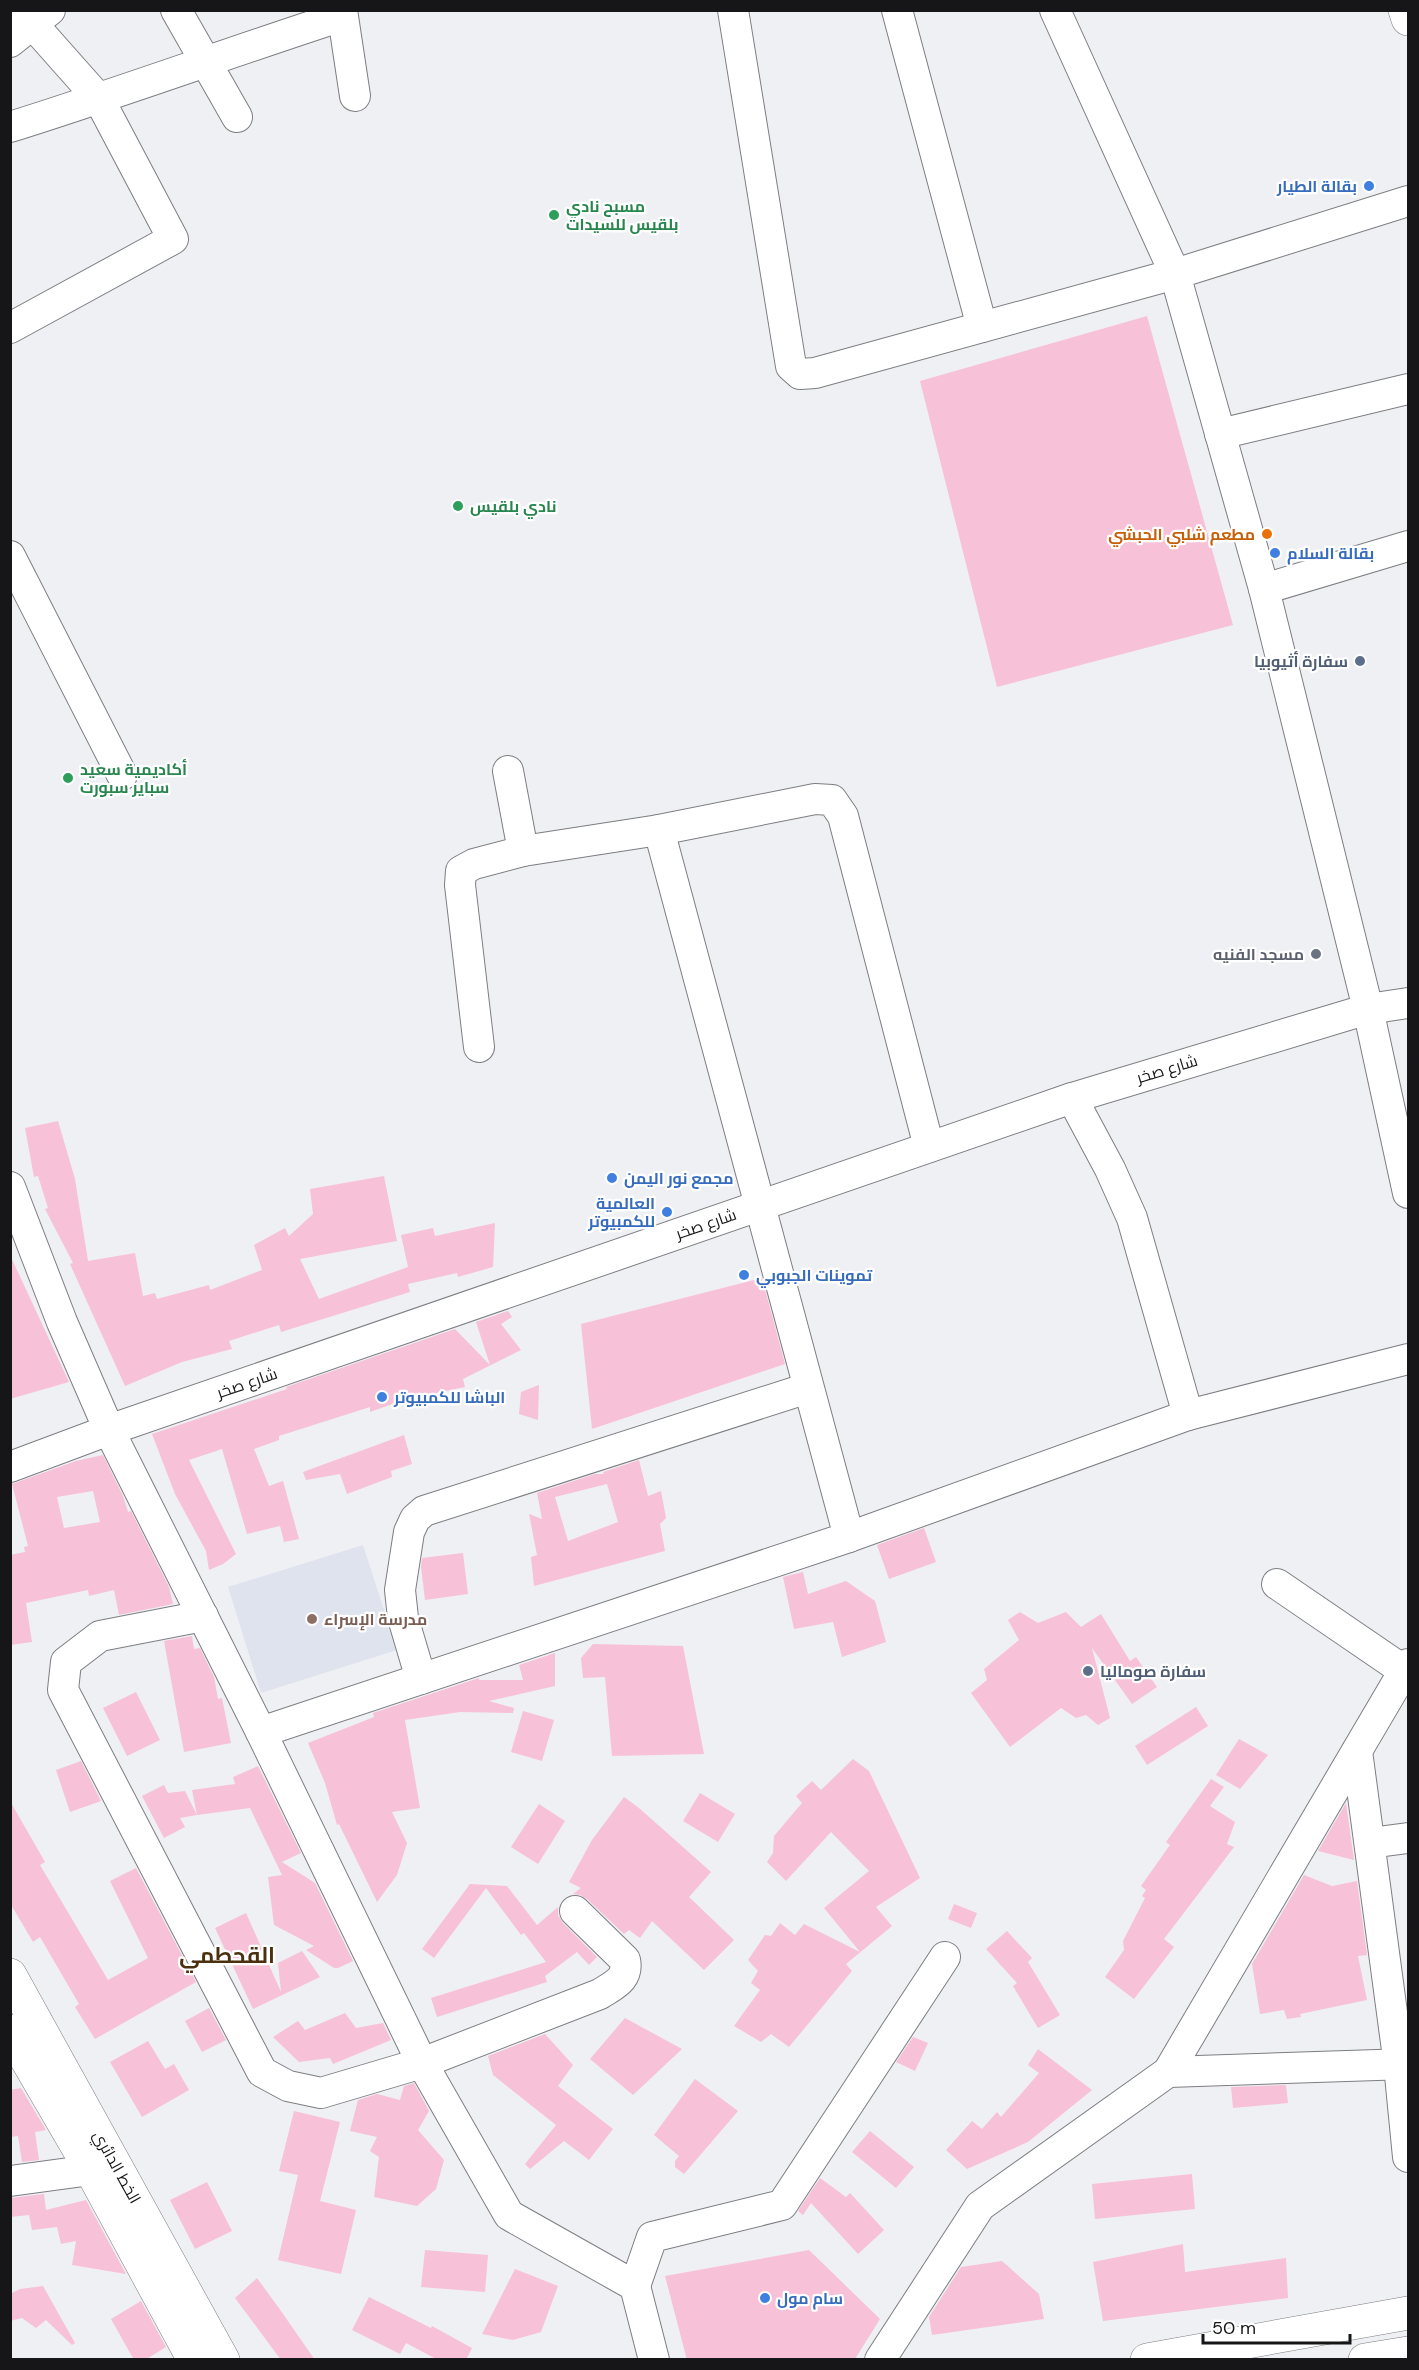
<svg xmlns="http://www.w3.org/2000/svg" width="1419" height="2370" font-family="'DM Sans',Cairo,sans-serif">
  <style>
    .built { fill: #dfe3ee }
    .building { fill: #f7c1d8; fill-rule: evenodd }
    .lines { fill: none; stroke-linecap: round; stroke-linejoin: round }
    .minor-casing { stroke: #7d7e82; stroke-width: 32 }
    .major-casing { stroke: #7d7e82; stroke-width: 34 }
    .minor { stroke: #fff; stroke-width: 30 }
    .major { stroke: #fff; stroke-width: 33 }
    .shop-dot { fill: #3f7fe0; stroke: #fff; stroke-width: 2 }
    .leisure-dot { fill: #2e9e5b; stroke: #fff; stroke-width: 2 }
    .food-dot { fill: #e8710a; stroke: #fff; stroke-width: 2 }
    .service-dot { fill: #5c6f8a; stroke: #fff; stroke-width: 2 }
    .worship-dot { fill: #6b7280; stroke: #fff; stroke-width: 2 }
    .education-dot { fill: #8d6e63; stroke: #fff; stroke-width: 2 }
    .labels { text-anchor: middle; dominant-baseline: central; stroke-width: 4.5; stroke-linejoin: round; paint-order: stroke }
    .shop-label { font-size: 16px; font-weight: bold; fill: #366cbe; stroke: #fff; text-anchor: start }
    .leisure-label { font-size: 16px; font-weight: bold; fill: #27864d; stroke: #fff; text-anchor: start }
    .food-label { font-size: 16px; font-weight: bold; fill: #c56008; stroke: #fff; text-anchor: end }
    .service-label { font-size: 16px; font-weight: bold; fill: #4e5e75; stroke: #fff; text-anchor: end }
    .worship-label { font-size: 16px; font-weight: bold; fill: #5b616d; stroke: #fff; text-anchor: end }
    .street-label { font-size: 16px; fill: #161618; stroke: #fff }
    .education-label { font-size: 16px; font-weight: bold; fill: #785e54; stroke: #fff; text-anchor: start }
    .district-label { font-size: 22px; font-weight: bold; fill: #4b3010; stroke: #fff }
  </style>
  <rect width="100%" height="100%" fill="#eff0f4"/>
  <path class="built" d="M363,1545L397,1650L261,1693L228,1587Z"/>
  <g class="building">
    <path d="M1147,316L1233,625L997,687L920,381Z"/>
    <path d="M58,1121L75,1179L88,1261L135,1253L143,1296L155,1293L157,1299L209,1285L210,1290L262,1270L254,1245L285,1228L289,1236L313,1214L310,1189L384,1176L397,1241L300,1259L319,1299L408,1267L401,1235L433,1228L435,1236L495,1223L493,1267L458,1277L457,1273L408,1284L410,1292L281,1332L279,1325L229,1341L232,1349L182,1362L125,1386L70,1264L73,1263L45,1209L48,1208L38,1176L34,1177L25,1128Z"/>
    <path d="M10,1255L69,1382L10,1399Z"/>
    <path d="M762,1278L785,1364L592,1429L581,1324Z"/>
    <path d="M508,1311L512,1317L501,1324L521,1350L463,1379L465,1387L407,1399L370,1412V1407L279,1436V1440L254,1449L269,1486L283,1481L299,1539L284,1542L280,1526L247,1534L222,1449L189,1460L236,1554L223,1564L209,1570L206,1551L175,1494L152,1434L287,1389L286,1387L455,1329L490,1365L476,1322Z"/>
    <path d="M539,1385L538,1420L519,1414L521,1392Z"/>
    <path d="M404,1435L412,1464L391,1471L392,1477L347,1494L340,1474L306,1480L303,1472Z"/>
    <path d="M103,1455L123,1496L128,1512L131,1511L169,1587L173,1604L119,1615L114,1590L89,1596L88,1590L26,1603L32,1642L10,1645V1555L25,1552L24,1547L28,1546L12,1484L76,1461ZM93,1491L100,1522L64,1528L57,1497Z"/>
    <path d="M639,1460L648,1496L661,1491L666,1518L660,1524L665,1551L534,1586L531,1557L537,1555L529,1514L542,1519L537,1493L595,1474H604L603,1472ZM607,1484L618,1522L568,1541L555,1497Z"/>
    <path d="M924,1528L936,1562L889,1579L877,1545Z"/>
    <path d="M463,1553L468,1594L425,1600L421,1567L422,1558Z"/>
    <path d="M803,1572L808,1594L846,1581L875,1601L886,1642L842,1657L833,1622L794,1629L783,1577Z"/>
    <path d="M1020,1612L1038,1623L1066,1612L1081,1627L1101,1614L1130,1661L1136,1657L1157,1687L1132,1704L1092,1648L1110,1718L1098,1725L1086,1715L1076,1718L1061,1708L1010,1747L971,1693L987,1680L984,1669L1019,1640L1008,1620Z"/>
    <path d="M192,1636L194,1649L200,1648L214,1677L218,1699L222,1698L231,1743L184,1752L164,1641Z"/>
    <path d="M593,1644L683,1646L704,1754L612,1756L605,1677L583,1678L581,1658Z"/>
    <path d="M555,1653V1686L489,1701L514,1708L513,1713L460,1712L405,1720L420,1808L392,1812L407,1843L397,1875L377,1902L339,1824L337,1825L325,1783L308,1743L374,1717L373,1713L479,1678V1680H523L519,1665Z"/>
    <path d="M136,1692L160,1740L127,1756L103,1708Z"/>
    <path d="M1196,1707L1208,1726L1147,1765L1135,1746Z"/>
    <path d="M523,1711L554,1720L542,1761L511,1752Z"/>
    <path d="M1239,1739L1268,1755L1240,1789L1216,1775Z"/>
    <path d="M853,1759L869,1771L920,1878L876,1907L892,1926L846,1964L852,1971L789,2047L771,2034L761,2042L734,2026L760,1990L751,1983L758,1971L748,1960L765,1935L771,1936L780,1923L795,1935L804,1924L860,1952L824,1908L869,1871L831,1832L786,1881L767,1862L773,1853L774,1836L802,1803L796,1796L812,1781L821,1790Z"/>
    <path d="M81,1761L101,1801L70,1812L56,1770Z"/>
    <path d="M258,1766L301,1853L282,1862L315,1883L353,1961L338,1968H334L306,1950L314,1946L274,1925L268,1877L282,1875L250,1808L197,1815L192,1790L235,1784L233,1777Z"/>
    <path d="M1211,1779L1224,1787L1210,1806L1235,1822L1227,1844L1234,1847L1164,1939L1174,1947L1134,1999L1105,1977L1124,1950L1123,1941L1145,1898L1142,1896L1146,1890L1141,1886L1170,1845L1166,1842Z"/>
    <path d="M164,1785L168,1793L185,1791L197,1815L180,1818L185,1827L164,1838L142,1796Z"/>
    <path d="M700,1793L735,1814L718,1842L683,1821Z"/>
    <path d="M624,1797L639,1808L711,1872L689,1897L734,1940L704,1970L652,1921L640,1938L629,1930L624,1934L587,1899L580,1895L573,1894L581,1888L569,1882L592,1840Z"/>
    <path d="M10,1801L45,1862L40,1865L108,1980L148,1958L110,1881L136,1868L196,1982L95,2039L75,2007L79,2004L40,1937L33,1942L10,1903Z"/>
    <path d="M1346,1803L1354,1860L1318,1851Z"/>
    <path d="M539,1804L565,1821L538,1864L511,1847Z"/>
    <path d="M1304,1875L1332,1886L1357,1881L1367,1955L1358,1956L1367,2000L1300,2014L1301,2017L1287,2019L1284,2010L1260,2014L1252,1964Z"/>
    <path d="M470,1884L507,1886L537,1925L558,1907V1915L563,1923L597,1957L589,1965L577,1952L545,1976L547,1982L437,2017L431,1998L546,1962L524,1933L521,1935L486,1888L434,1958L422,1949Z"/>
    <path d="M954,1904L977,1913L971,1928L948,1919Z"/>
    <path d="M246,1913L281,1992L278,1963L302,1951L320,1977L253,2009L215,1928Z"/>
    <path d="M1007,1931L1032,1958L1028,1962L1060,2015L1038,2028L1013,1986L1017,1983L986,1949Z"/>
    <path d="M209,2008L226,2040L202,2052L185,2021Z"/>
    <path d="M345,2013L356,2028L383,2023L391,2040L333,2064L330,2058L299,2062L273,2037L298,2021L305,2030Z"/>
    <path d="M625,2018L682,2049L633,2095L590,2059Z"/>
    <path d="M545,2034L573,2065L558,2086L613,2129L589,2160L564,2141L530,2169L525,2164L556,2125L493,2075L488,2056Z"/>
    <path d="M913,2037L928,2043L915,2071L896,2062Z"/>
    <path d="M148,2041L165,2069L174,2064L189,2090L142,2117L110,2062Z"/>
    <path d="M1038,2049L1092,2090L1028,2142L967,2169L946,2150L972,2121L982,2129L997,2112L1001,2117L1039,2073L1028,2065Z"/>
    <path d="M695,2079L738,2111L684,2174L675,2167V2161L679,2156L654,2135Z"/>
    <path d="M414,2083L429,2111L418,2130L444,2160L436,2189L417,2206L374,2197L379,2157L370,2151L377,2137L350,2131L358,2100L377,2094L400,2100L404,2086Z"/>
    <path d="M1286,2085L1288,2103L1233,2108L1231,2087Z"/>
    <path d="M21,2088L46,2130L35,2132L39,2160L22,2162L18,2136L10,2137V2090Z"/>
    <path d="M294,2111L340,2122L320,2201L356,2210L341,2274L278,2260L298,2175L279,2171Z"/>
    <path d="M870,2131L914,2167L896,2188L852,2152Z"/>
    <path d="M1192,2174L1195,2209L1095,2219L1092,2184Z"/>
    <path d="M820,2178L846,2197L850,2193L884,2230L858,2254L811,2203L803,2215L798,2211Z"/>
    <path d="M207,2182L232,2231L195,2249L170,2200Z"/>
    <path d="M44,2194L46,2210L86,2200L126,2274L72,2265L76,2241L61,2244L57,2227L32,2230L29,2215L10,2217V2198Z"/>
    <path d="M1183,2244L1185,2272L1286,2258L1288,2298L1103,2321L1093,2262Z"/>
    <path d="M425,2250L488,2255L485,2292L421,2287Z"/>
    <path d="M809,2250L880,2319L855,2359L687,2360L665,2276Z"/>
    <path d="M1002,2261L1039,2294L1044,2319L932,2335L929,2317L961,2267Z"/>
    <path d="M515,2269L558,2286L541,2332L513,2340L482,2334Z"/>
    <path d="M257,2278L281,2311L315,2360H281L235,2298Z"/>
    <path d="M43,2286L75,2343L72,2345L46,2320L36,2328L22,2318L10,2321V2294L20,2289Z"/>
    <path d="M369,2297L431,2328L432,2326L472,2348L466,2360H438L406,2343L400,2354L352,2330Z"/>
    <path d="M141,2301L166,2347L145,2360H134L111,2319Z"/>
  </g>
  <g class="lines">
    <g class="minor-casing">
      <g id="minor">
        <path d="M176,10L237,117"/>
        <path d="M342,10L355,96"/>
        <path d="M733,10L791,366L800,374L815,373L1175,274L1408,201"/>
        <path d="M897,10L982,327"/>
        <path d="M1055,10L1175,274L1264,589L1368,1009L1408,1193"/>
        <path d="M10,42L50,10"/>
        <path d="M10,127C122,92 231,52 342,16"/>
        <path d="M10,328L173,239L99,99L20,10"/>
        <path d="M1220,434L1408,389"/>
        <path d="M10,556L122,775"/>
        <path d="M1264,589L1408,546"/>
        <path d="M508,771L523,851"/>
        <path d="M659,830L849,1537"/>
        <path d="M479,1047L460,885L461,871L474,864L523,851L659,830L815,799L832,800L843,816L929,1147"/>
        <path d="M1072,1098L1110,1169L1132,1218L1188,1415"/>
        <path d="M10,1187L62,1322L109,1430L261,1732L422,2063L509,2215L635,2286L654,2360"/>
        <path d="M10,1467L109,1430L1072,1098L1368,1009L1408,1003"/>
        <path d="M1277,1584L1403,1670"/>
        <path d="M203,1616L100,1636L66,1662L63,1690L262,2072L288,2086L321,2093L422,2063L600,1994C614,1985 629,1979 625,1960L575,1911"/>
        <path d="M421,1679L403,1618L400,1590L409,1532L415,1519L424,1511L808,1388"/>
        <path d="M261,1732L849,1537L1188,1415L1408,1359"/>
        <path d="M1357,1751L1399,2065L1408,2157"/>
        <path d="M1370,1843L1408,1838"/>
        <path d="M1168,2072L1408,2064"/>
        <path d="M10,2181L91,2170"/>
        <path d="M635,2286L652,2237L782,2205L945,1957"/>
        <path d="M880,2360L980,2206L1168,2072L1408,1664"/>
      </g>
    </g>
    <g class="major-casing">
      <g id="major">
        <path d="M1405,10L1408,19"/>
        <path d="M10,1975L223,2360"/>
        <path d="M10,2031L91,2170L194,2360"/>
        <path d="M1147,2360L1408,2313"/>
        <path d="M1365,2360L1408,2353"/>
      </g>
    </g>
    <use href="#minor" class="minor"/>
    <use href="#major" class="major"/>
  </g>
  <g class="shop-dot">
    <circle cx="1369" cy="186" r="6"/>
    <circle cx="1275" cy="553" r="6"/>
    <circle cx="612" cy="1178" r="6"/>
    <circle cx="667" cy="1212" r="6"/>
    <circle cx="744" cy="1275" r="6"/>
    <circle cx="382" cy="1397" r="6"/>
    <circle cx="765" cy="2298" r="6"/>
  </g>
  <g class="leisure-dot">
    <circle cx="554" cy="215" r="6"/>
    <circle cx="458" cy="506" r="6"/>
    <circle cx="68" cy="778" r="6"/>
  </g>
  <circle class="food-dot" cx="1267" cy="534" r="6"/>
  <g class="service-dot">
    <circle cx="1360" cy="661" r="6"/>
    <circle cx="1088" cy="1671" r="6"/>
  </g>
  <circle class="worship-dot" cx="1316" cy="954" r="6"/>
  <circle class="education-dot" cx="312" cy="1619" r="6"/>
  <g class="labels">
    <g class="shop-label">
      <text x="1357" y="186" text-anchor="end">بقالة الطيار</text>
      <text x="1287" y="553">بقالة السلام</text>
      <text x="624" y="1178">مجمع نور اليمن</text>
      <text x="655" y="1203" text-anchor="end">العالمية<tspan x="655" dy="18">للكمبيوتر</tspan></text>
      <text x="756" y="1275">تموينات الجبوبي</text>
      <text x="394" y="1397">الباشا للكمبيوتر</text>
      <text x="777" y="2298">سام مول</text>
    </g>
    <g class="leisure-label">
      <text x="566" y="206">مسبح نادي<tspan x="566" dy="18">بلقيس للسيدات</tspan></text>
      <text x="470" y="506">نادي بلقيس</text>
      <text x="80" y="769">أكاديمية سعيد<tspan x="80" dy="18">سباير سبورت</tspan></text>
    </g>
    <g class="food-label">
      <text x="1255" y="534">مطعم شلبي الحبشي</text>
    </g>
    <g class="service-label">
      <text x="1348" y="661">سفارة أثيوبيا</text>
      <text x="1100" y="1671" text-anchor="start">سفارة صوماليا</text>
    </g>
    <g class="worship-label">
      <text x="1304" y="954">مسجد الفنيه</text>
    </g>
    <g class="street-label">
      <text transform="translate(1167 1069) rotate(-17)">شارع صخر</text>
      <text transform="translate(706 1224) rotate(-19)">شارع صخر</text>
      <text transform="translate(247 1383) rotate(-19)">شارع صخر</text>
      <text transform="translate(117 2167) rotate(61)">الخط الدائري</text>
    </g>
    <g class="education-label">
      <text x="324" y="1619">مدرسة الإسراء</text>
    </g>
    <g class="district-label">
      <text x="227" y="1955">القحطمي</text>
    </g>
  </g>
  <rect width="1419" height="2370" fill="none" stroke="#161618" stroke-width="24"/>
  <path d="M1203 2334v9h147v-9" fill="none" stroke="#161618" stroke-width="3"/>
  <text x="1212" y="2334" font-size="18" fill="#161618" stroke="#ffffff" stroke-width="4.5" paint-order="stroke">50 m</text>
</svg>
